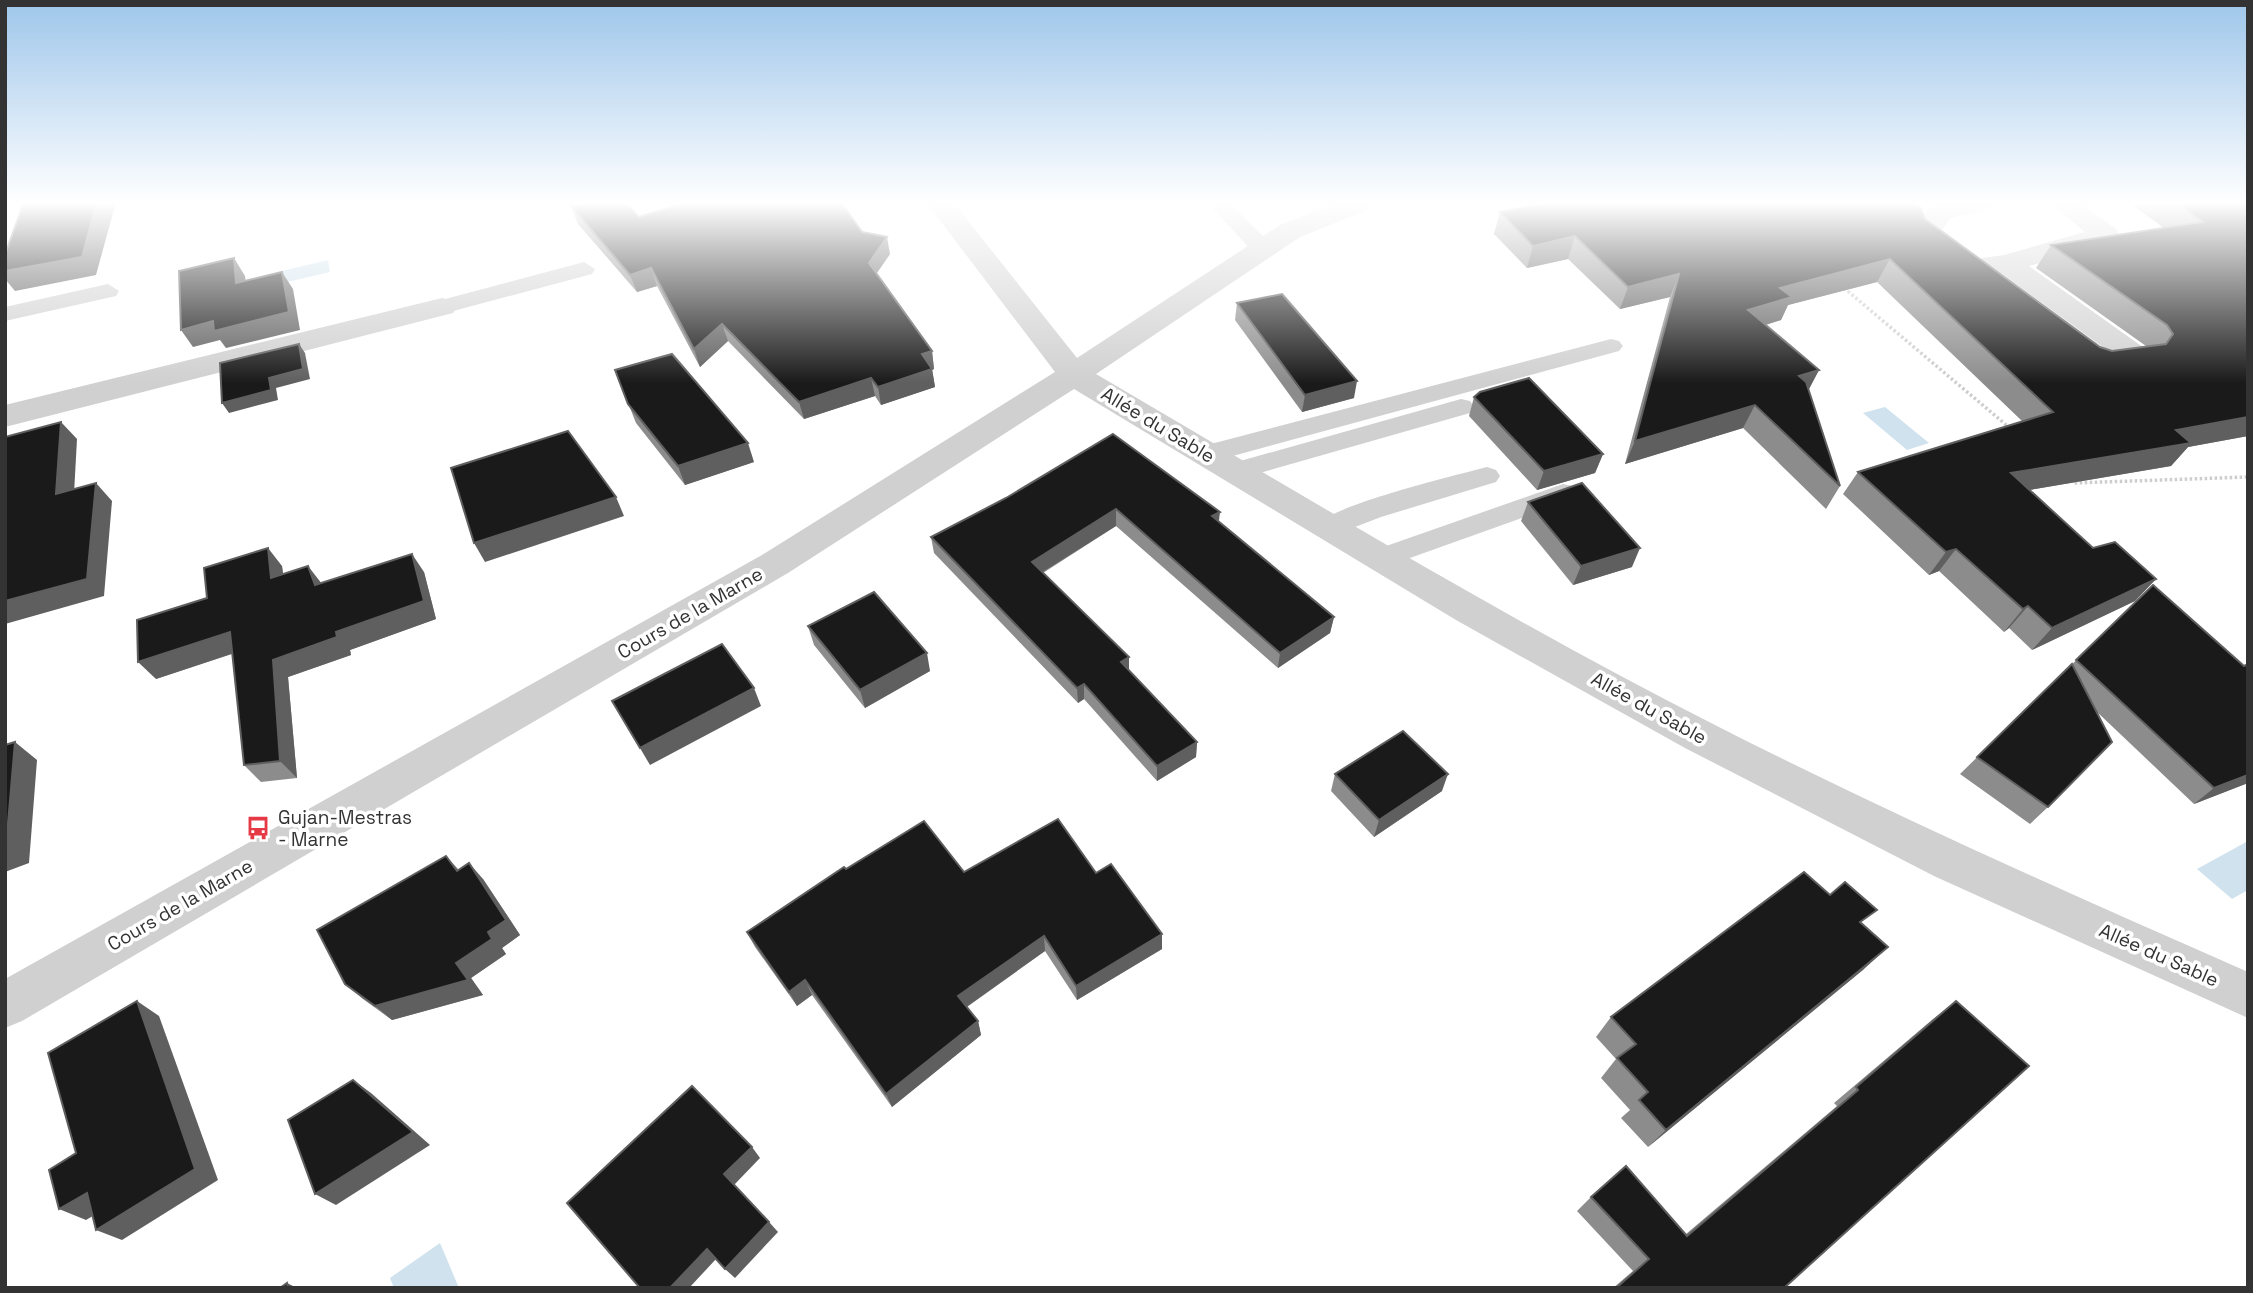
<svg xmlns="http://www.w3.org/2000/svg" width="2253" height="1293" font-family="'Space Grotesk',sans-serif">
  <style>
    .water { fill: #cfe2ee }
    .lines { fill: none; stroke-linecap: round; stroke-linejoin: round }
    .path { stroke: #cdcdcd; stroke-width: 3.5; stroke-dasharray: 2.5 2.5; stroke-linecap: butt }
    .lane { fill: #d0d0d0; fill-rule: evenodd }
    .street { fill: #d0d0d0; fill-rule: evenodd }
    .wall { fill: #8c8c8c }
    .shaded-wall { fill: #5f5f5f }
    .building { fill: #1a1a1a; stroke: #5f5f5f; stroke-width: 2 }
    .labels { text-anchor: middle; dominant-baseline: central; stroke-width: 7; stroke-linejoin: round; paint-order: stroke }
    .street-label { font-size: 19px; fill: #333; stroke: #fff }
    .poi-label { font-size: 19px; fill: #333; stroke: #fff; text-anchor: start }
  </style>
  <rect width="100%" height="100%" fill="#fff"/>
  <g class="water">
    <path d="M328,260L330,272L266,287L265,275Z"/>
    <path d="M1885,407L1929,443L1907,450L1863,413Z"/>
    <path d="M2248,841V890L2232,899L2197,869Z"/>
    <path d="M440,1243L459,1288H394L390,1278Z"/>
  </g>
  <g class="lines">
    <g class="path">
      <path d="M1844,288L2011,429"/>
      <path d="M2071,480L2074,483L2248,477"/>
    </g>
    <g class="lane">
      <path d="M1207,202H1229L1271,244L1274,249L1271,254H1255Z"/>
      <path d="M584,262L595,269L592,274L442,314L434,312L430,307L434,302Z"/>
      <path d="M108,284L119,291L116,296L5,321V307Z"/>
      <path d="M1611,339L1619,341L1623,346L1619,351L1207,463L1198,460L1194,454L1198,448L1207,445Z"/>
      <path d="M1461,399L1470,401L1474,407L1470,413L1235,480L1226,477L1222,471L1226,465Z"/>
      <path d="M1487,467L1496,470L1500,476L1496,482L1381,517L1329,537L1319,534L1315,527C1327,506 1457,475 1487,467Z"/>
      <path d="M1563,484L1572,486L1576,493L1572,500L1382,568L1372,565L1368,558L1372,551Z"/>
    </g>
    <g class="street">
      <path d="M926,202H953L1077,358L1280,225L1339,202H1375L1372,208L1300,237L1096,374C1301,494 1504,618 1715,725C1890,814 2068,893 2248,972V1018L1934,876L1685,748L1456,620L1074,389L788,573L22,1021L5,1028V979L762,555L1055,372Z"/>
      <path d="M1949,202H1995L1991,208L1951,218L1940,232L1966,253L1969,260L2004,255L2085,232L2050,202H2080L2116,229L2120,235L2116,241L2029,266L2147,350L2152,357L2147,364L2098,371L2087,368L2082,361L2087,354L2107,350L2001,273L1969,278L1959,275L1956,267C1939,263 1920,247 1910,233L1931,206Z"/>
      <path d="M442,298L453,301L457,307L453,313L5,427V405Z"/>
    </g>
  </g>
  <g class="wall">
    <path d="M2128,202H2248V436L2188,447L2171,466L2029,490L2093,548L2156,579L2135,601L2032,650L2009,628L2004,632L1939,571L1929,575L1843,494L1858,472L2022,421L1877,282L1788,305L1781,320L1766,325L1819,370L1808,390L1840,486L1826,509L1743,428L1625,464L1670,297L1620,309L1568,259L1527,268L1494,234L1500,212L1925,219L2100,347L2112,351L2146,346L2036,268L2051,245L2164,228Z"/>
    <path d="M571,206L639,217L862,232L890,254L876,274L932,351L934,369H932L935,387L881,405L875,396L804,419L728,341L700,367L657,286L637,292L578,224Z"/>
    <path d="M1237,303L1354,398L1302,412L1235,320Z"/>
    <path d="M615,370L754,462L685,485L636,423Z"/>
    <path d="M1474,397L1603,454L1595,473L1537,490L1469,416Z"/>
    <path d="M1113,434L1334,617L1330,633L1278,668L1116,526L1043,573L1129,671L1197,742L1196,757L1157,781L1084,699L1078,703L934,553L931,537L1006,498Z"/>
    <path d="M1528,502L1632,567L1573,585L1521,521Z"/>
    <path d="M282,566L283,574L321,583L424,572L436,619L350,650L351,655L288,677L297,778L261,782L244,765L232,654L156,679L207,598Z"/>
    <path d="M2153,585L2248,783L2194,804L2096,711L2048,807L2030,824L1960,774Z"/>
    <path d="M808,626L930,671L865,708L814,645Z"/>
    <path d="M1335,774L1442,791L1374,837L1331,791Z"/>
    <path d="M446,856L459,870L483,879L520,935L502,948L506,954L471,978L483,995L392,1020L363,999L345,984Z"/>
    <path d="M964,872L1096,873L1162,934V949L1077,1000L1045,951L967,1007L978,1021L981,1035L892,1107L812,995L797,1006L755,947L747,932Z"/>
    <path d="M1862,924L1864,969L1648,1147L1621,1118L1630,1110L1601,1078L1616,1059L1596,1037L1611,1017Z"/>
    <path d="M1956,1001L1784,1288H1613L1633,1271L1577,1211L1591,1197L1686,1234L1837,1106L1834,1103L1933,1019Z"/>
  </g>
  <g class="shaded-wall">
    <path d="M97,202H116L96,275L15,291L5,279V271Z"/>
    <path d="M1575,236L1568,259L1527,268L1533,246Z"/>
    <path d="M887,237L890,254L872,280L869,263Z"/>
    <path d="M234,258L245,276L248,301L236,283Z"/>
    <path d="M1890,259L1877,282L1788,305L1781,320L1738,333L1748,310L1780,288Z"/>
    <path d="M651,268L657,286L637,292L630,275Z"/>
    <path d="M282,272L293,289L300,330L226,348L220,340L193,347L181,330Z"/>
    <path d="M1679,274L1670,297L1620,309L1628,287Z"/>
    <path d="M722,324L728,341L700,367L694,349Z"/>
    <path d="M299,344L305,353L310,379L276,388L278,400L229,413L222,403L269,378Z"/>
    <path d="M932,351L934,369L924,372L922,354Z"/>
    <path d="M932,369L935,387L881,405L878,387Z"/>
    <path d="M1819,370L1807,393L1799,376Z"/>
    <path d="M871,378L875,396L804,419L799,402Z"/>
    <path d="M1357,381L1354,398L1302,412L1305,395Z"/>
    <path d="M1755,405L1743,428L1625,464L1635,441Z"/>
    <path d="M2248,417V436L2188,447L2171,466L1994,496L2011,473L2176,430Z"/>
    <path d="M61,422L77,439L73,512L56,494Z"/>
    <path d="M748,443L754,462L685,485L678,466Z"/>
    <path d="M1603,454L1595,473L1537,490L1544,471Z"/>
    <path d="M96,483L112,501L104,596L5,624V601Z"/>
    <path d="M616,497L624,516L485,562L474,543Z"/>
    <path d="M1116,509V526L1033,578L1032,562Z"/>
    <path d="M1220,512L1218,528L1212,516Z"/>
    <path d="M268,548L282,566L286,596L271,578Z"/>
    <path d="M1640,548L1632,567L1573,585L1581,566Z"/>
    <path d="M1956,549L1939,571L1929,575L1946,552Z"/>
    <path d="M412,554L424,572L436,619L350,650L351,655L288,677L297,778L280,761L273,660L336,632Z"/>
    <path d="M308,566L322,584L315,585Z"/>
    <path d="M2156,579L2135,601L2032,650L2052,628Z"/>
    <path d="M2028,606L2009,628L2004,632L2023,609Z"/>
    <path d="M1334,617L1330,633L1278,668L1280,653Z"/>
    <path d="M230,632L246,649L156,679L138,662Z"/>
    <path d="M927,653L930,671L865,708L860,690Z"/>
    <path d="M1129,657V673L1121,662Z"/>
    <path d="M1084,684V699L1078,703L1077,688Z"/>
    <path d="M754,688L761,706L650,765L640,748Z"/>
    <path d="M15,742L37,760L29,863L5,872V847Z"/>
    <path d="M1197,742L1196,757L1157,781V766Z"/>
    <path d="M1448,774L1442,791L1374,837L1379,820Z"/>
    <path d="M2248,775V783L2194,804L2214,788Z"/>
    <path d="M469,863L483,879L520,935L502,948L506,954L471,978L483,995L392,1020L375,1006L456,963L488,932Z"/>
    <path d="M1162,934V949L1077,1000L1076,986Z"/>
    <path d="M1044,936L1045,951L962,1010L958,996Z"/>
    <path d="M1888,947L1864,969L1648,1147L1666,1130Z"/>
    <path d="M805,980L812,995L797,1006L789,992Z"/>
    <path d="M137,1001L159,1016L218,1180L122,1240L96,1230Z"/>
    <path d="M978,1021L981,1035L892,1107L886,1094Z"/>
    <path d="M353,1080L371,1093L430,1145L336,1205L315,1194Z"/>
    <path d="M752,1147L760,1158L734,1185L724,1174Z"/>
    <path d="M87,1193L113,1204L86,1220L59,1209Z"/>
    <path d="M769,1222L778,1232L735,1278L725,1269Z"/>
    <path d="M707,1249L717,1258L689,1288H670Z"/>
    <path d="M287,1283L297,1288H288Z"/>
  </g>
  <g class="building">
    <path d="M22,202H97L82,257L5,271V255L21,210Z"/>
    <path d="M585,202H625L639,217L686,202H841L862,232L887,237L869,263L932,351L922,354L932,369L878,387L871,378L799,402L722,324L694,349L651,268L630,275L571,206Z"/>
    <path d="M1549,202H1914L1921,208L1925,219L2100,347L2112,351L2166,344L2173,334L2167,325L2051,245L2203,222L2175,202H2248V417L2176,430L2191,443L2011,473L2093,548L2115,542L2156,579L2052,628L2028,606L2023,609L1956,549L1946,552L1858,472L2053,412L1890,259L1780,288L1792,297L1748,310L1819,370L1799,376L1806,382L1840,486L1755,405L1635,441L1679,274L1628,287L1575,236L1533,246L1500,212Z"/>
    <path d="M234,258L236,283L282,272L289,312L214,331L213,321L181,330L179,271Z"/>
    <path d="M1282,294L1357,381L1305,395L1237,303Z"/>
    <path d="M299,344L303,369L269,378L271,390L222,403L220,363Z"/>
    <path d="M672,354L748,443L678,466L628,404L615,370Z"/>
    <path d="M1529,378L1603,454L1544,471L1474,397L1480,392Z"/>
    <path d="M61,422L56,494L96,483L87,579L5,601V437Z"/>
    <path d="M568,431L616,497L474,543L451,468Z"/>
    <path d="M1113,434L1220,512L1212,516L1334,617L1280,653L1116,509L1032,562L1129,657L1121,662L1197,742L1157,766L1084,684L1077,688L931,537L1006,498Z"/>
    <path d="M1582,483L1640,548L1581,566L1528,502Z"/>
    <path d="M268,548L271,578L308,566L315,585L412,554L424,601L336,632L337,637L273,660L280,761L244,765L230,632L138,662L137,620L207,598L204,568Z"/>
    <path d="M2153,585L2244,666L2248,664V775L2214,788L2076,660Z"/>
    <path d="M874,592L927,653L860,690L808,626Z"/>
    <path d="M722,644L754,688L640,748L612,701Z"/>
    <path d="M2072,664L2112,742L2048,807L1977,757Z"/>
    <path d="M1403,731L1448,774L1379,820L1335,774Z"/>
    <path d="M15,742L6,847H5V745Z"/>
    <path d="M1058,819L1096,873L1111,864L1162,934L1076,986L1044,936L958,996L978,1021L886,1094L805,980L789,992L747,932L844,867L846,869L924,821L964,872Z"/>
    <path d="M446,856L457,871L469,863L506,920L488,932L492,939L456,963L468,980L375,1006L345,984L317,930Z"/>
    <path d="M1804,872L1830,895L1845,882L1877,910L1860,922L1888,947L1666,1130L1639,1100L1648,1092L1617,1058L1636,1044L1611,1017Z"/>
    <path d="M137,1001L195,1169L96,1230L87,1193L59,1209L49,1170L76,1153L48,1053Z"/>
    <path d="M1956,1001L2029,1066L1784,1288H1616L1649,1259L1591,1197L1626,1166L1687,1236L1858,1090L1856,1087Z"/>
    <path d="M353,1080L413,1132L315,1194L288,1120Z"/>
    <path d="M692,1086L752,1147L724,1174L769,1222L725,1269L707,1249L670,1288H640L567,1203Z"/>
    <path d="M287,1283L288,1288H280Z"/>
  </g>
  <linearGradient id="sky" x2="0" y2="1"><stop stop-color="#9ec6ea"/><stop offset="0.53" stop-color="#fff"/><stop offset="1" stop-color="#fff" stop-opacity="0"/></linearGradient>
  <rect width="2253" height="383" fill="url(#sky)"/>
  <defs>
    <g id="bus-bare" transform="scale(1.89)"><path d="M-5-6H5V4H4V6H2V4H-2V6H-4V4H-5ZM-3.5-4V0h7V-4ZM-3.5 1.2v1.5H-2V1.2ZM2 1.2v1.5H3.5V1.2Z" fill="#e63946" stroke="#fff" stroke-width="2.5" paint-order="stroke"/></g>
  </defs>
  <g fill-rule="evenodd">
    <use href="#bus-bare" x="258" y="828"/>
  </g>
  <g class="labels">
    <g class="street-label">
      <text transform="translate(1158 425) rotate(31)">Allée du Sable</text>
      <text transform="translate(690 613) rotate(-30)">Cours de la Marne</text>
      <text transform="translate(1649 708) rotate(29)">Allée du Sable</text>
      <text transform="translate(180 905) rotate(-30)">Cours de la Marne</text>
      <text transform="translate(2159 955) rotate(24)">Allée du Sable</text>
    </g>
    <g class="poi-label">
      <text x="278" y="817">Gujan-Mestras<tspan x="278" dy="22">- Marne</tspan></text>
    </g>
  </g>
  <rect width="2253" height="1293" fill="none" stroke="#333333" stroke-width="14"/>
</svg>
